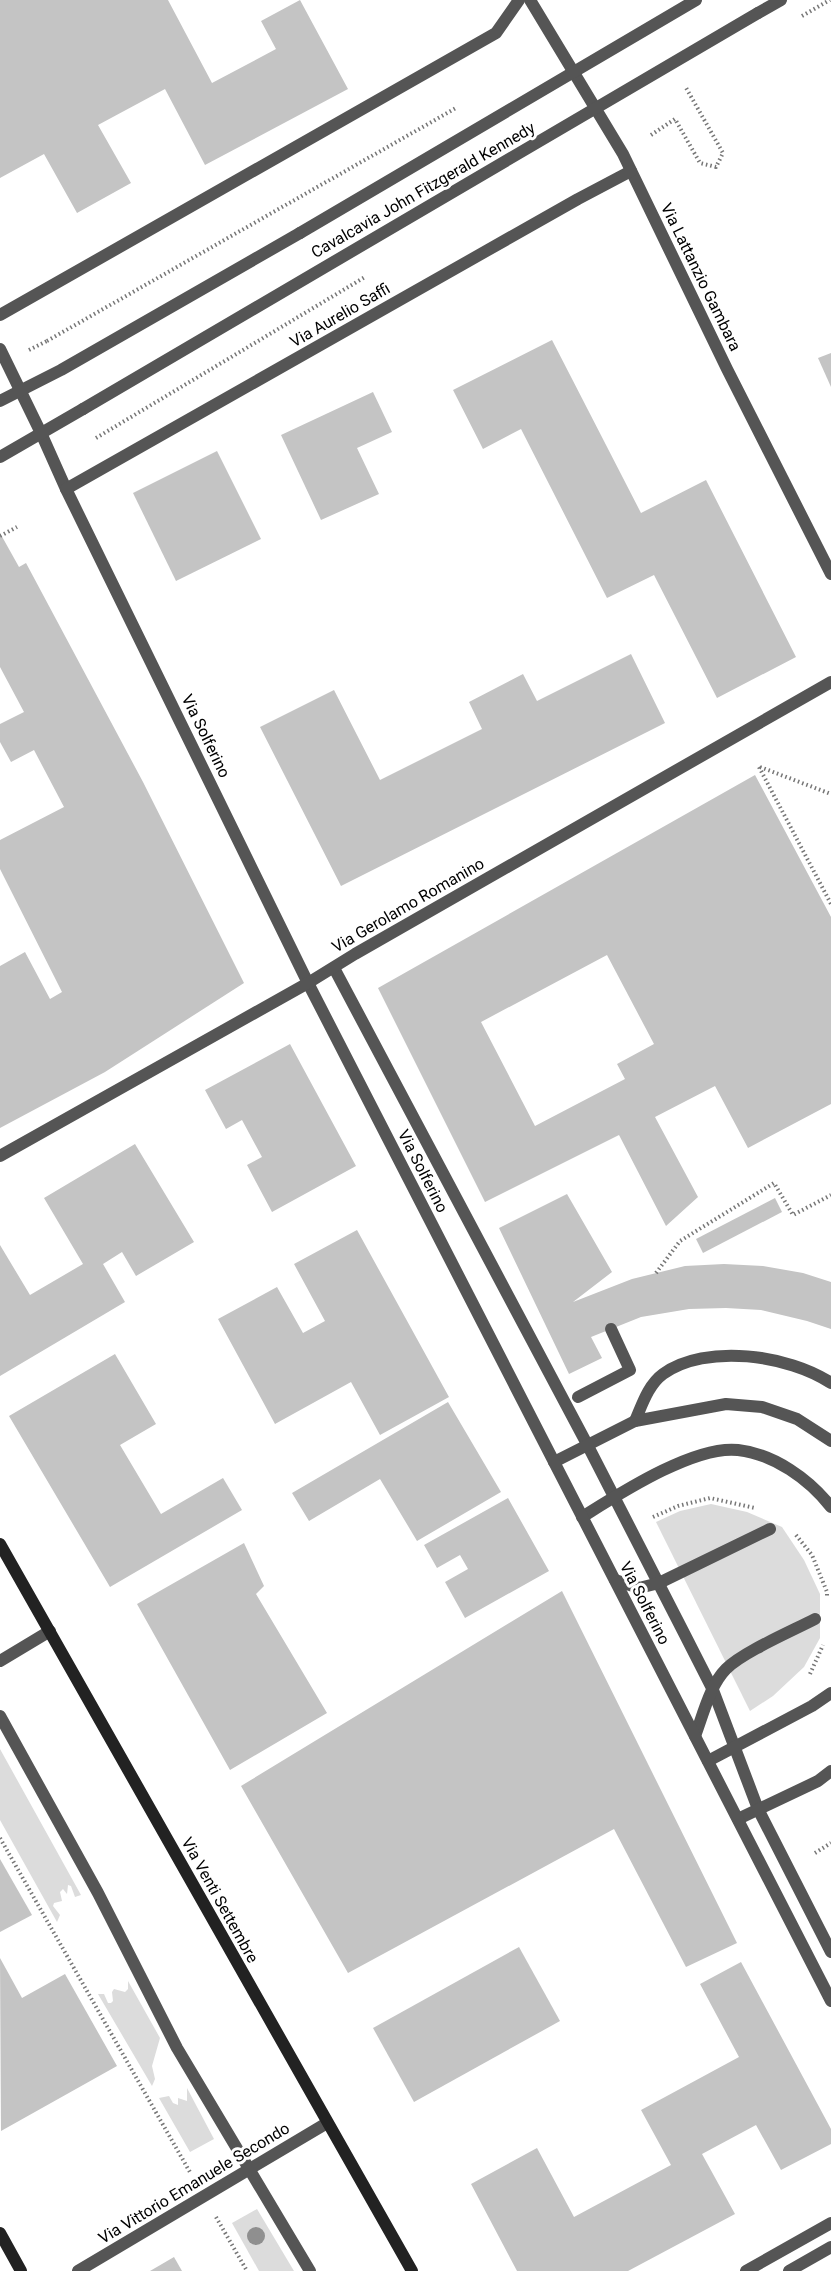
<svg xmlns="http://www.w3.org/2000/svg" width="831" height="2271" font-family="Roboto,sans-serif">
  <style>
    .green { fill: #dcdcdc }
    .building { fill: #c4c4c4; fill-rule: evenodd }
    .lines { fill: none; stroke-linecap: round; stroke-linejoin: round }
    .path { stroke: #777; stroke-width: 4; stroke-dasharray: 1.5 3; stroke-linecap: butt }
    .service { stroke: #555; stroke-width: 12 }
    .pedestrian { stroke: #555; stroke-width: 12 }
    .minor { stroke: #555; stroke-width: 12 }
    .tertiary { stroke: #555; stroke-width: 12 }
    .secondary { stroke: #222; stroke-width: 12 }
    .path-bridge { stroke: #777; stroke-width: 4; stroke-dasharray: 1.5 3; stroke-linecap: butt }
    .tertiary-bridge { stroke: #555; stroke-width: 12 }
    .tree { fill: #8f8f8f }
    .labels { text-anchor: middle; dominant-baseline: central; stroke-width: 6; stroke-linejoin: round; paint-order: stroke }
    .street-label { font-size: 16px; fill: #000; stroke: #fff }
  </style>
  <rect width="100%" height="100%" fill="#fff"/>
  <g class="green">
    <path d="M711,1504L747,1512L782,1527L804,1560L820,1594V1638L804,1667L773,1696L750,1711L656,1522L680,1511Z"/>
    <path d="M0,1749L81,1895L75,1897L71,1886L68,1885L67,1894L63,1889L60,1892L62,1901L54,1903L53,1906L60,1915L57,1922L0,1820Z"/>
    <path d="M128,1981L160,2038L152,2066L155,2079L152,2086L98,1994H104L108,2003H111L113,2001L112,1992L114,1989L125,1992L128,1989Z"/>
    <path d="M187,2088L214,2139L190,2152L159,2098L169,2096L173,2103L178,2105V2098L187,2101Z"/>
    <path d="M257,2209L294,2271H259L232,2223Z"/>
  </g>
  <g class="building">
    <path d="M0,0H168L212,83L276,49L261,21L300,0L348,89L205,165L165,89L98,125L131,183L77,213L44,154L0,178Z"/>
    <path d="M552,340L641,513L706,480L796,657L717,698L654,575L607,598L521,429L483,449L453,390Z"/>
    <path d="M831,353V387L818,358Z"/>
    <path d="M373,392L392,432L357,448L379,494L321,520L281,435Z"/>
    <path d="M217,451L261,539L176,581L133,493Z"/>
    <path d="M0,533L19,567L26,563L143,782L244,983L105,1072L0,1128V966L25,952L50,999L62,992L0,869V840L64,807L34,750L11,762L0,742V724L24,712L0,667Z"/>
    <path d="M631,654L665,723L341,886L260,727L334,690L380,780L482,729L469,702L523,674L537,701Z"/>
    <path d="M755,775L831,917V1104L748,1148L715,1086L655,1117L698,1197L666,1226L619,1135L485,1202L378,988ZM607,955L654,1044L617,1064L625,1079L535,1126L481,1022Z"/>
    <path d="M290,1044L356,1166L272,1212L247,1165L262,1157L242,1120L226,1129L205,1090Z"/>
    <path d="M135,1144L194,1242L136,1276L122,1252L103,1264L125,1302L0,1376V1245L30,1295L83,1264L44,1198Z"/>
    <path d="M567,1194L612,1272L573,1302L632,1279L685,1266L724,1264L763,1266L803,1273L831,1282V1329L807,1321L761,1310L726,1308L689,1309L641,1317L591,1337L602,1358L569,1374L499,1228Z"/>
    <path d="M775,1198L782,1212L703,1253L696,1239Z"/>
    <path d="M357,1230L449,1397L380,1435L351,1382L275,1424L218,1319L277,1287L303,1333L325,1321L294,1264Z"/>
    <path d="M115,1354L156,1424L120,1445L161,1514L223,1478L242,1510L110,1587L9,1416Z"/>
    <path d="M448,1402L501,1492L417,1541L380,1479L309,1521L292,1493Z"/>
    <path d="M508,1498L549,1571L465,1618L445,1582L468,1569L460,1555L437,1568L424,1545Z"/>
    <path d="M244,1543L264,1586L256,1594L327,1713L230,1770L137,1604Z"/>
    <path d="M562,1591L737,1943L686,1967L614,1829L348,1973L241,1786Z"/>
    <path d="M0,1859L32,1915L0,1932Z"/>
    <path d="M519,1947L560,2021L414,2102L373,2028Z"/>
    <path d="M0,1958L22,1998L65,1974L117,2066L1,2131Z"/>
    <path d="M741,1962L831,2129V2144L781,2170L756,2125L702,2154L735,2214L628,2271H517L471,2184L537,2148L574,2217L671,2165L641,2110L739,2057L700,1984Z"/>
    <path d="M174,2257L182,2271H150Z"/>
  </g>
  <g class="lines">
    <g class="path">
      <path d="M802,16L830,0"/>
      <path d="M651,135L675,119L700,163L716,167L723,153L685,86"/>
      <path d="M29,350L47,341"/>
      <path d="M0,536L17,527"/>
      <path d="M759,767L831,904"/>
      <path d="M760,767L831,794"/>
      <path d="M656,1273L680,1241L774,1183L793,1215L831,1195"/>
      <path d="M653,1517L678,1506L710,1498L755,1508"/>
      <path d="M796,1535L812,1555L827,1592V1596"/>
      <path d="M810,1674L823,1645"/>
      <path d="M0,1838L191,2174"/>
      <path d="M815,1853L831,1843"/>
      <path d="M216,2217L247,2271"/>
    </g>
    <g class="service">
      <path d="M334,968L588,1446L685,1635L713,1690L758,1809L831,1952"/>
      <path d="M635,1421C642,1405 648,1385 663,1374C706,1343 789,1355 831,1383"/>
      <path d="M554,1462L635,1421L726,1404L762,1407L797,1419L831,1441"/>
      <path d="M582,1517C619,1494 694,1445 738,1450C774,1454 809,1479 831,1507"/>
      <path d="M615,1580L639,1588L659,1583L770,1529"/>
      <path d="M0,1716L98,1893L177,2048L310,2271"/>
      <path d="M695,1736C703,1715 710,1685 726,1669C743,1652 792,1631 815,1619"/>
      <path d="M708,1761L812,1706L831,1693"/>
      <path d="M738,1819L818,1781L831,1771"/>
      <path d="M789,2271L831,2247"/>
    </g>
    <path class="pedestrian" d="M578,1397L630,1370L611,1329"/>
    <g class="minor">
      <path d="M530,0L623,154L727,369L831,574"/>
      <path d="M0,315L496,33L519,0"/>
      <path d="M41,433L66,489L308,983L831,2001"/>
      <path d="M66,489L578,199L631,171"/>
      <path d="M0,1156L308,983L355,954L831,682"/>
      <path d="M0,1661L50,1631"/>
      <path d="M78,2271L327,2123"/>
      <path d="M746,2271L831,2223"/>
    </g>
    <g class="tertiary">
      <path d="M758,13L781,0"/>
      <path d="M0,349L41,433"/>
      <path d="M0,401L61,370L300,233"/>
      <path d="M0,457L83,409"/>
    </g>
    <g class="secondary">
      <path d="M0,1544L412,2271"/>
      <path d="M0,2233L21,2271"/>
    </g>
    <g class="path-bridge">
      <path d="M47,341L456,108"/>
      <path d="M96,438L365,277"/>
    </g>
    <g class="tertiary-bridge">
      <path d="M300,233L696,0"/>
      <path d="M83,409L758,13"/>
    </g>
  </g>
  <circle class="tree" cx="256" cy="2236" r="9"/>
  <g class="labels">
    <g class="street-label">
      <text transform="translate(423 190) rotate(-30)">Cavalcavia John Fitzgerald Kennedy</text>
      <text transform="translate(701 277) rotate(64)">Via Lattanzio Gambara</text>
      <text transform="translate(340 315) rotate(-30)">Via Aurelio Saffi</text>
      <text transform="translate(206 736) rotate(64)">Via Solferino</text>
      <text transform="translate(408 905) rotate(-30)">Via Gerolamo Romanino</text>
      <text transform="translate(423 1171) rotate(63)">Via Solferino</text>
      <text transform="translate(645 1603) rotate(63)">Via Solferino</text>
      <text transform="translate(220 1900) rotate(61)">Via Venti Settembre</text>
      <text transform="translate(194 2183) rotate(-31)">Via Vittorio Emanuele Secondo</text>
    </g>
  </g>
</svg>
